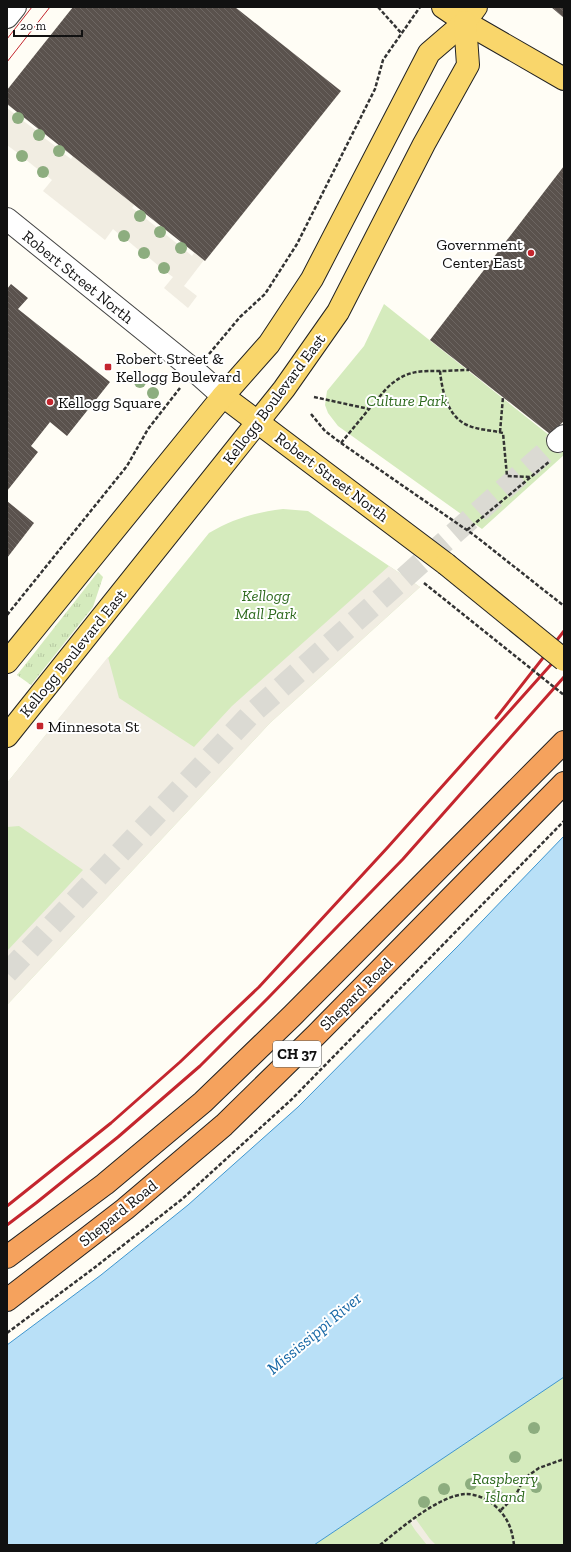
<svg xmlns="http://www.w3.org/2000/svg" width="571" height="1552" font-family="'Zilla Slab',serif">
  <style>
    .grass { fill: url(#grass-tufts) }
    .park { fill: #d5ebbd }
    .plaza { fill: #f1ede2 }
    .water { fill: #b9e0f7; stroke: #3f96cf }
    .building { fill: url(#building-back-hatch) }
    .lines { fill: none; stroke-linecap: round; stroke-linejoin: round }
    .minor-tunnel { stroke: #dbdad3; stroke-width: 22; stroke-dasharray: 22 11; stroke-linecap: butt }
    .minor-casing { stroke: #444; stroke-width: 24 }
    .major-casing { stroke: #222; stroke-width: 24 }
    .highway-casing { stroke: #222; stroke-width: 24 }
    .path { stroke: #333; stroke-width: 2.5; stroke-dasharray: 4 2; stroke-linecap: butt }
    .minor { stroke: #fff; stroke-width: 22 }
    .major { stroke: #f9d66b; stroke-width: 22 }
    .highway { stroke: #f5a25d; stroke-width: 22 }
    .tram { stroke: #c4262e; stroke-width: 1 }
    .rail { stroke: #c4262e; stroke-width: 3 }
    .major-bridge-casing { stroke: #222; stroke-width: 24; stroke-linecap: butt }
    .path-bridge { stroke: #333; stroke-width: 2.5; stroke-dasharray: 4 2; stroke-linecap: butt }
    .major-bridge { stroke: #f9d66b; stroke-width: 22 }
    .tree { fill: #8dad7f }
    .poi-dot { fill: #c4262e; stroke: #fff; stroke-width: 1.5 }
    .labels { text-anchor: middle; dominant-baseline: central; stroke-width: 4; stroke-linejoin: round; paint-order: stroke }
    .shield { fill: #fff; stroke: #585858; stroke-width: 1 }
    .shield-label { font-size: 15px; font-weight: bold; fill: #111 }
    .poi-label { font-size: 16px; fill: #111; stroke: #fff; text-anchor: start }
    .street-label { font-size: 16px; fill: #111; stroke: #fff }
    .park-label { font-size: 16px; font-style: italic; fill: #2f6b1f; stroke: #fff }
    .water-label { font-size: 17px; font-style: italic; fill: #1768a6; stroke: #fff }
  </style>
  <defs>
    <pattern id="grass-tufts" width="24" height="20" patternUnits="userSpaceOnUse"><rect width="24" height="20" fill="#d5ebbd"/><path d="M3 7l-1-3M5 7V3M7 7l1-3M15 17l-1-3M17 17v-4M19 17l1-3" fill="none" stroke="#b6c8a1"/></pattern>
    <pattern id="building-back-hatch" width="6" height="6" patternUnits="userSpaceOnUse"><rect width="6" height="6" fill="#5a524d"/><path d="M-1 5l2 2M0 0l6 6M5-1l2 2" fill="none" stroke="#6d6662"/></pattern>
  </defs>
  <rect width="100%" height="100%" fill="#fffdf5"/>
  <path class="grass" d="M98,572L103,577L93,607L31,685L17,675Z"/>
  <g class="park">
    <path d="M384,304L564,447V455L482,529L338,426L328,413L325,405L327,391L364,346Z"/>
    <path d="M283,509L308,511L420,587L270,723L7,1005V783L209,533C235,518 253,513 283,509Z"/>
    <path d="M564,1377V1545H314L557,1381Z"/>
  </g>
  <g class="plaza">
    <path d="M7,108L16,115L14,118L20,123L22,120L37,131L34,135L41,140L43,137L58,148L55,152L60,156L63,153L71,159L73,156L134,205L132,208L139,213L136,217L142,221L145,218L159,229L156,233L162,237L165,234L179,245L176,249L182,253L185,250L192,256L194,253L204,260L184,286L197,296L188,308L164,288L173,277L166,272L169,269L163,264L160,267L147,256L149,253L144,249L141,252L127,240L129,236L123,232L120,235L113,229L105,240L43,191L52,180L46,175L48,172L42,167L40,171L25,159L28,156L21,151L19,154L7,145Z"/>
    <path d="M389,566L420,587L270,723L7,1005V951L83,870L19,826L7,827V783L108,657L119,698L194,747L232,706Z"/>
    <path d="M415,1518L430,1539L436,1545H427L415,1530L410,1522Z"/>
  </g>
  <path class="water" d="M564,836V1377L314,1545H7V1345L101,1275L188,1205L298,1107L458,946Z"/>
  <g class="building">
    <path d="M73,7H235L341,91L205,261L7,104V90Z"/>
    <path d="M551,7H564V18Z"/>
    <path d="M564,166V421L550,434L430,340Z"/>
    <path d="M11,284L28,298L18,309L110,382L67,436L50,422L31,446L38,452L7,491V289Z"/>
    <path d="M7,501L34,523L7,558Z"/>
  </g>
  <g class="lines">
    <path class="minor-tunnel" d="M7,973L250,715L558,441"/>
    <g class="minor-casing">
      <g id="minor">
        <path d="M7,17L15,7"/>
        <path d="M7,219L195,371L223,396"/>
        <path d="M558,441L564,436"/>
      </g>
    </g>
    <g class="major-casing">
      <g id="major">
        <path d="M443,7L465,22L564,79"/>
        <path d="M223,396L446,564"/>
        <path d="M7,662L223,396L269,344L312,279L429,53L465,22L476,7"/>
        <path d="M7,736L284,389L338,312L424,144L468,65L465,22"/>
      </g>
    </g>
    <g class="highway-casing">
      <g id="highway">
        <path d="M7,1257L105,1184L203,1102L293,1015L564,742"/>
        <path d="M7,1300L125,1209L224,1125L317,1034L564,783"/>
      </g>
    </g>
    <g class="path">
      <path d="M378,7L402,34"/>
      <path d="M209,354L240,317L265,294L297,244L375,89L383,60L420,7"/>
      <path d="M440,371C442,390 447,416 467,425C478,430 491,430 503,433L507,476L531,477"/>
      <path d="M314,397L369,409C377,401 385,388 394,382C410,370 423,371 441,371C450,371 459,370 469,370"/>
      <path d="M311,414L325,431L341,443L474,535L564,606"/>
      <path d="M500,432L503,397"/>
      <path d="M341,443L369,409"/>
      <path d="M467,530L550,461"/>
      <path d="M7,615L127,466L148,429L180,388"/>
      <path d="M7,1333L94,1268L181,1200L291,1100L564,821"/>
      <path d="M501,1510L515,1496L519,1489L522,1482L529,1475L539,1468L564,1459"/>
      <path d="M380,1545C400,1529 439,1495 466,1494C476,1494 487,1499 494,1505C507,1516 512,1528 514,1545"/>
    </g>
    <use href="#minor" class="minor"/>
    <use href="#major" class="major"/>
    <use href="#highway" class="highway"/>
    <g class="tram">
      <path d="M7,39L32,7"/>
      <path d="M7,62L50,7"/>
    </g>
    <g class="rail">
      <path d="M496,718L564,631"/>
      <path d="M7,1206L111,1123L180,1062L259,987L388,847L564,650"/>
      <path d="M7,1225L36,1203L118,1137L200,1066L268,998L403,859L564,677"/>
    </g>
    <g class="major-bridge-casing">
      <path id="major-bridge" d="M446,564L564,660"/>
    </g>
    <path class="path-bridge" d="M424,583L564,695"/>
    <use href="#major-bridge" class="major-bridge"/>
  </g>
  <g class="tree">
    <circle cx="18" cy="118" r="6"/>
    <circle cx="39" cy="135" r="6"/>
    <circle cx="59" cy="151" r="6"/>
    <circle cx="22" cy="156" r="6"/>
    <circle cx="43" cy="172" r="6"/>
    <circle cx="140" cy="216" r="6"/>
    <circle cx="160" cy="232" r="6"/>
    <circle cx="124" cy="236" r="6"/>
    <circle cx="181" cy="248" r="6"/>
    <circle cx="144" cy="253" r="6"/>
    <circle cx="164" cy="268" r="6"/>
    <circle cx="140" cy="382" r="6"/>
    <circle cx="153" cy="393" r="6"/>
    <circle cx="534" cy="1428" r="6"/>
    <circle cx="515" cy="1457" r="6"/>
    <circle cx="471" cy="1484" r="6"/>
    <circle cx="536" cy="1487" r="6"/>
    <circle cx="444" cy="1489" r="6"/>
    <circle cx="497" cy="1495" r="6"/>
    <circle cx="424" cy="1502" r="6"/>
  </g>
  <g class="poi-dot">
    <circle cx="531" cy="253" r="4"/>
    <rect x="104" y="363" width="8" height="8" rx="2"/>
    <circle cx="50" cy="402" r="4"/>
    <rect x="36" y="722" width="8" height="8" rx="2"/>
  </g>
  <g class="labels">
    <rect class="shield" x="273" y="1041" width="48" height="26" rx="3"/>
    <g class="shield-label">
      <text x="297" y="1054">CH 37</text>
    </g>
    <g class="poi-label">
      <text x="523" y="244" text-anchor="end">Government<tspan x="523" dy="18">Center East</tspan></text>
      <text x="116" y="358">Robert Street &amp;<tspan x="116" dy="18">Kellogg Boulevard</tspan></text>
      <text x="58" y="402">Kellogg Square</text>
      <text x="48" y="726">Minnesota St</text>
    </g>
    <g class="street-label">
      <text transform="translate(78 277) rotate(39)">Robert Street North</text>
      <text transform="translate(274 399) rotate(-53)">Kellogg Boulevard East</text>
      <text transform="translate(332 477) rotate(37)">Robert Street North</text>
      <text transform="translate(73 653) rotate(-51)">Kellogg Boulevard East</text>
      <text transform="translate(356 994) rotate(-45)">Shepard Road</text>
      <text transform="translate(118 1213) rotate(-39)">Shepard Road</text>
    </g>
    <g class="park-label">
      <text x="407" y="400">Culture Park</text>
      <text x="266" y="595">Kellogg<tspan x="266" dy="18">Mall Park</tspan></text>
      <text x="505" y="1478">Raspberry<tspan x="505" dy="18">Island</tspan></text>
    </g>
    <g class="water-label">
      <text transform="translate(314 1333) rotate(-40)">Mississippi River</text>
    </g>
  </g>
  <rect width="571" height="1552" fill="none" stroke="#111111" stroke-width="16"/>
  <path d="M14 30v6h68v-6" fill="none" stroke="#111111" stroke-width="2"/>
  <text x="20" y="30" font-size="12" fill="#111111" stroke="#ffffff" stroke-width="3" paint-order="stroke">20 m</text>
</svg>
